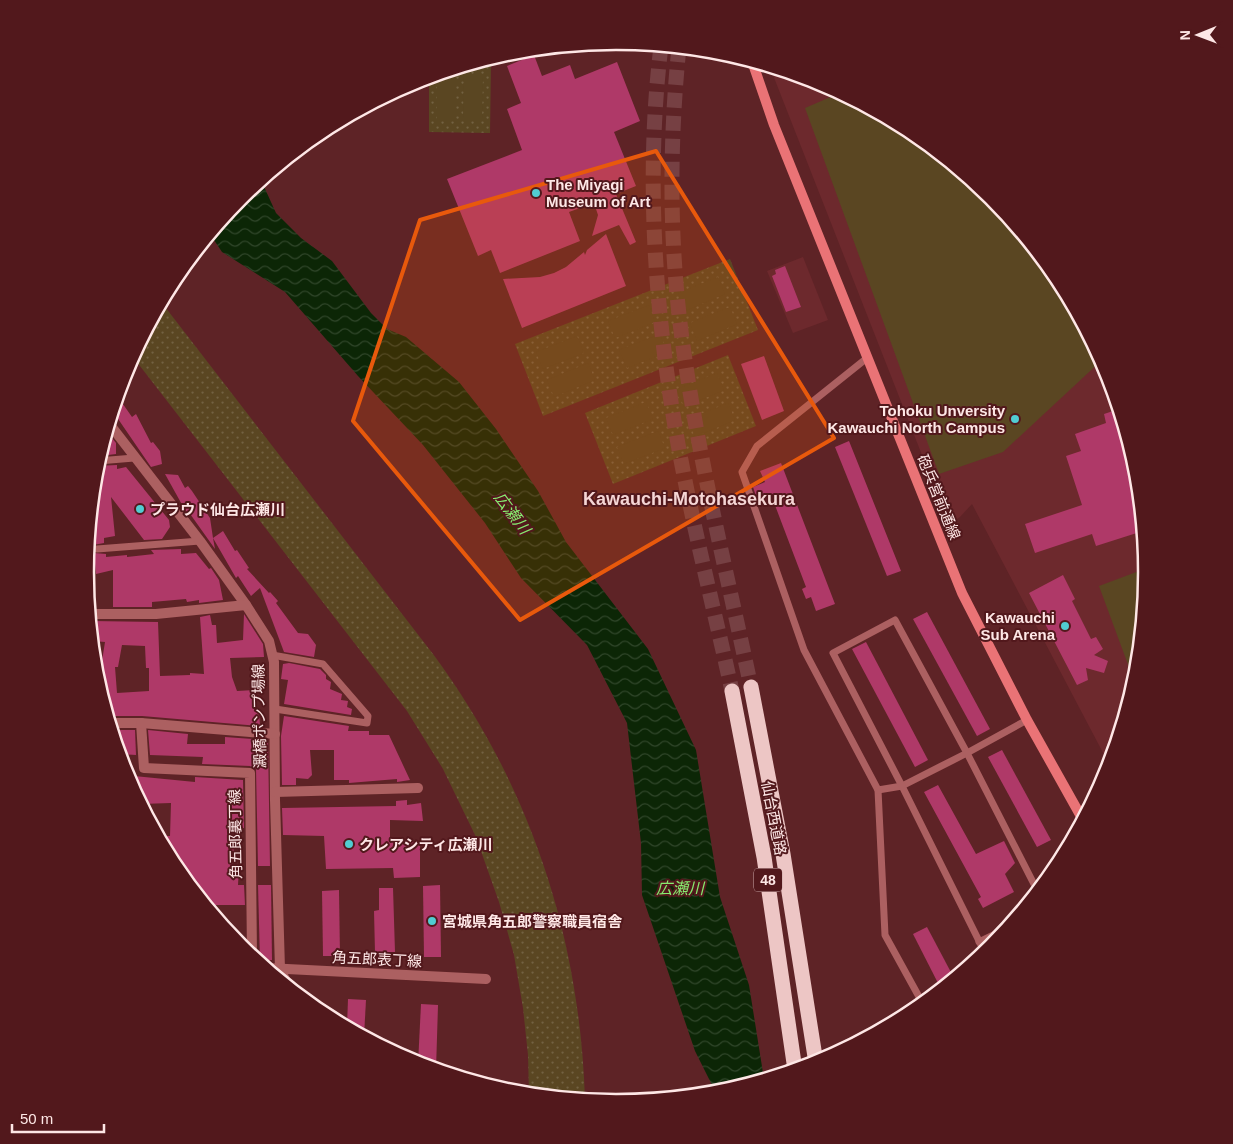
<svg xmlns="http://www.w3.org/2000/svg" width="1233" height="1144" font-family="Helvetica,'Noto Sans JP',sans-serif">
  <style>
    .built { fill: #6d292d }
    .park { fill: url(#park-dots) }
    .pitch { fill: #5a4622 }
    .water { fill: url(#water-waves) }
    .building { fill: #af3968; fill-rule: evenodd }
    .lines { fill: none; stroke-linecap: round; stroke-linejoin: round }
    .highway-tunnel { stroke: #764043; stroke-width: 15; stroke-dasharray: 15 8; stroke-linecap: butt }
    .lane { stroke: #ac6061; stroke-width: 7 }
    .street { stroke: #ac6061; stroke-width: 10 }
    .secondary { stroke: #ea7376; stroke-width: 10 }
    .highway { stroke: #edc6c5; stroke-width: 15 }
    .marked { fill: #e8590c; fill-opacity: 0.2; stroke: #e8590c; stroke-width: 4; stroke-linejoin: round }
    .poi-dot { fill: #51ccd2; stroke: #52181c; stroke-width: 2 }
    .labels { text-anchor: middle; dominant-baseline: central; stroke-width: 4; stroke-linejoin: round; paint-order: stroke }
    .shield { fill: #52181c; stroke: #caa9a9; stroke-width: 1 }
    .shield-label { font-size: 14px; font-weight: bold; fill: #fee7e6 }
    .poi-label { font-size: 15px; font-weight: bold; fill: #fee7e6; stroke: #52181c; text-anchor: start }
    .street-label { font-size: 15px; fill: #fee7e6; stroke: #52181c }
    .water-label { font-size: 16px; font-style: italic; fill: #87eb6f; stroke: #52181c }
    .quarter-label { font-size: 18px; font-weight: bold; fill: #f5d6d5; stroke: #52181c }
    .rim { fill: none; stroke: #fee7e6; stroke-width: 2.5 }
  </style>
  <defs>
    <pattern id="park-dots" width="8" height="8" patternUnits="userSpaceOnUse" patternTransform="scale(1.25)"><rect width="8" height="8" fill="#5a4622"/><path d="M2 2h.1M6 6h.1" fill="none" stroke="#736142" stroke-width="1.8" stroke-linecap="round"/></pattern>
    <pattern id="water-waves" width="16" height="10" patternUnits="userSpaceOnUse" patternTransform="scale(1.25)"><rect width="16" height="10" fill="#0c2606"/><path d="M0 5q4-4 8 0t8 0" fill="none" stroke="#30462a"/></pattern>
  </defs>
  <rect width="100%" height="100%" fill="#5e2326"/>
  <g class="built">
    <path d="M774,68L820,82L912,131L992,197L1058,277L1107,369L1137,469L1147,572L1137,676L1110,766L972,504L960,517L949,524L773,75Z"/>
    <path d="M803,257L828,320L793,333L767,271Z"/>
  </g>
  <g class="park">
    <path d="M474,63L491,64L490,133L429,132V77Z"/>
    <path d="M730,259L758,330L543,416L515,344Z"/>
    <path d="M162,303L433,654C530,785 580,937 585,1100L529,1094L528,1055L523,1008L514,955L499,902L476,837L443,769L407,711L133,357Z"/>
    <path d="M728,355L756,426L613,484L585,413Z"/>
  </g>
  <g class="pitch">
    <rect x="437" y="76" width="19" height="43"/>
    <path d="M464,76H483L482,119H463Z"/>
    <path d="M840,93L912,131L992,197L1058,277L1102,360L1003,452L939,474L805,108Z"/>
    <path d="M718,277L725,294L685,311L678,293Z"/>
    <path d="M649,305L655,322L615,338L608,321Z"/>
    <path d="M730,307L737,324L697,341L690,323Z"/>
    <path d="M660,334L667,352L627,368L619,350Z"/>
    <path d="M577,336L584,353L543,369L536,352Z"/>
    <path d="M588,363L595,380L554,397L547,380Z"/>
    <path d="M717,373L724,390L684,407L677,389Z"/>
    <path d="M646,402L653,419L613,435L606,418Z"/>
    <path d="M728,403L735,420L695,437L688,419Z"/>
    <path d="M658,431L665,448L624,464L617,447Z"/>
    <path d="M1147,568L1138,668L1130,670L1099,586Z"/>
  </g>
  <path class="water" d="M261,180L276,213L301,238L332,261L371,313L387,329L406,337L459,382L496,429L538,491L566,542L648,649L696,750L720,897L749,985L764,1079L716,1093L695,1051L642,895L641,843L627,723L587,645L521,578L485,523L423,445L358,376L285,292L222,252L210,234L241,197Z"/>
  <g class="building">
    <path d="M534,55L542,76L570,65L575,79L617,62L640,121L614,132L636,186L616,194L636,242L630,245L619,225L592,236L598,215L594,203L569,212L580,241L500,273L491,250L478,256L447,179L522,150L507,109L521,103L507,66Z"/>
    <path d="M606,234L626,286L522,328L503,279L540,277L554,273L566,267L584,252L585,255L587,250Z"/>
    <path d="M785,266L801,307L786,312L772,276L776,274L775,270Z"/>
    <path d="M764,356L784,411L762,420L741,364Z"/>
    <path d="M118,397L132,417L136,414L151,443L153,442L160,451L162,464L151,467L114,413V420L111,419Z"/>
    <path d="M1119,409L1137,469L1143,531L1096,546L1092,534L1035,553L1025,524L1082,505L1066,456L1081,451L1075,434L1106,423L1104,414Z"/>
    <path d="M107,432L116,443V454L100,456Z"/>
    <path d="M849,441L901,571L887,576L835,447Z"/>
    <path d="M781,463L835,604L816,611L811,597L806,599L802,589L806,587L773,500L759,505L753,487L765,482L760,471Z"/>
    <path d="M117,465V469L126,467L169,520L170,527L162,539L144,540L111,497L115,536L104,538V543L93,545V539H89L97,466Z"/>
    <path d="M165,474L178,475L185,488L188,486L192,491L210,518L213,538L223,531L235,551L237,550L249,568L247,569L269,593L270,592L278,601L276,603L298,633L308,634L316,645L314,657L284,652L260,588L251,596L238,576L236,578L213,538L215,549L188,511L186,512L185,510Z"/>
    <path d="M181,549V554L196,553L209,569L211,568L219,580L223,600L199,603V600L187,602L186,599L152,602V607H113V570L96,574L94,553L106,554V557L127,555V557L154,554L151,550Z"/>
    <path d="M1063,575L1075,599L1072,601L1091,639L1096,637L1103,649L1094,655L1108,661L1104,673L1086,668L1088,680L1077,685L1029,593Z"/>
    <path d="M927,612L990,729L977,736L913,619Z"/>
    <path d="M244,614L263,644L264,657L230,658L232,677L237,691L254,690L255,711H259L260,726L142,716H108L99,687L98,673H100L105,642L93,641L91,621L158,622L160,676L190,675V673L204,674L200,617L210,615L212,625H216L217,643L243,640ZM122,645L145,646L146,668H149V691L117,693L115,667H118Z"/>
    <path d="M866,642L928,760L915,767L852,649Z"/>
    <path d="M289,663L320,669L326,675V679L331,682L330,689L342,694L341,700L348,701L347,707L352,709L351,715L284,704L288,680L281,679L283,664Z"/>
    <path d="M284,716L349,726L348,731H369V735H389L410,780L397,782V779L349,783V780H334V750H310L312,775L308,779L296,778V785H282L281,736Z"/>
    <path d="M112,730H135L136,755L120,754Z"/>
    <path d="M148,730L188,734L187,744H225V737L268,740L270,866H258L256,769L250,766L202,764L203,757L150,755Z"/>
    <path d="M1002,750L1051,840L1037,847L988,757Z"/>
    <path d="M134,776L195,782V777L243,780L244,828H229L230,845L234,848L232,867L239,868L238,885H244L245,905H215V915L175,867L166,850L167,836H170L171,803L141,804L134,790Z"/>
    <path d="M938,785L976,854L1004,841L1015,863L1005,874L1014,892L983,908L978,899L981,897L924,792Z"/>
    <path d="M407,800V805L421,803L423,821L390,820V842H420V877L394,878L393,868L326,869L324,836L283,835L282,808L396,806V801Z"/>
    <path d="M258,885H271L272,960L260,961Z"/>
    <path d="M440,885L441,957H424L423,886Z"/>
    <path d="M379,888H393L395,952L375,953L374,911L379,910Z"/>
    <path d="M339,890L340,956H323L322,891Z"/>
    <path d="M927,927L954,978L941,989L913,934Z"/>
    <path d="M348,999L366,1000L364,1036L347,1027Z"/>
    <path d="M421,1004L438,1005L436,1069L418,1064Z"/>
  </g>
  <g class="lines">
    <g class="highway-tunnel">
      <path d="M661,46C645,177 655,314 678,444C693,527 714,609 732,691"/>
      <path d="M679,47C669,146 669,247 683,346C699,461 727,574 751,687"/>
    </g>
    <g class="lane">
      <path d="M867,358L757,446L742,472L804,650L878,790L885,935L923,1004"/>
      <path d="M98,461L134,458"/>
      <path d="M97,549L200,541"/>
      <path d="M272,655L323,664L368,716L367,723L275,709"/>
      <path d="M878,790L902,786L967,753L1027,720"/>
      <path d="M979,942L1008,928"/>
      <path d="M985,953L902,786L833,653L895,620L967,753L1038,892"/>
    </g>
    <g class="street">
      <path d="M111,426L200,541L246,605L269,641L274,662L275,800L280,969L288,986"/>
      <path d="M90,614H156L246,605"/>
      <path d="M110,723H141L144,768L250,773L252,956"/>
      <path d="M141,723L275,734"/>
      <path d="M275,792L418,788"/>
      <path d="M267,968L486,979"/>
    </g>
    <path class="secondary" d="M752,61L774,125L962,593L1027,720L1083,820"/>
    <g class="highway">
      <path d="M751,687L783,854L816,1063"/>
      <path d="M732,691L764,857L795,1070"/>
    </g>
  </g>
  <path class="marked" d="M656,151L834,438L520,620L353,421L420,220Z"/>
  <g class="poi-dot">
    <circle cx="536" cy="193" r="5"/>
    <circle cx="1015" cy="419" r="5"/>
    <circle cx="140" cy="509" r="5"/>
    <circle cx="1065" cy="626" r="5"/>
    <circle cx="349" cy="844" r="5"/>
    <circle cx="432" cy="921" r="5"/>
  </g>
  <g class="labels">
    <rect class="shield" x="754" y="868.5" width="28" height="23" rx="4"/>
    <g class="shield-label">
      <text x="768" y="880">48</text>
    </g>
    <g class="poi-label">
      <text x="546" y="184">The Miyagi<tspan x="546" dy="17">Museum of Art</tspan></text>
      <text x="1005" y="410" text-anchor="end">Tohoku Unversity<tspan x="1005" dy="17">Kawauchi North Campus</tspan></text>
      <text x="150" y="509">プラウド仙台広瀬川</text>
      <text x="1055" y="617" text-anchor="end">Kawauchi<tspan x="1055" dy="17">Sub Arena</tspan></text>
      <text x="359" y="844">クレアシティ広瀬川</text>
      <text x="442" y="921">宮城県角五郎警察職員宿舎</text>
    </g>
    <g class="street-label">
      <text transform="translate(939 497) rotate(68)">砲兵営前通線</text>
      <text transform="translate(259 716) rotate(-91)">澱橋ポンプ場線</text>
      <text transform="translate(774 818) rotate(79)">仙台西道路</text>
      <text transform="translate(235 834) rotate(-91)">角五郎裏丁線</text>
      <text transform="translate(377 959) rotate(3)">角五郎表丁線</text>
    </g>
    <g class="water-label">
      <text transform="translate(512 513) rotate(53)">広瀬川</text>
      <text x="680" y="888">広瀬川</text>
    </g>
    <g class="quarter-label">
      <text x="689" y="499">Kawauchi-Motohasekura</text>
    </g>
  </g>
  <path d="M0 0H1233V1144H0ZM94 572a522 522 0 1 1 1044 0a522 522 0 1 1-1044 0Z" fill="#52181c" fill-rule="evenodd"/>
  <path class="rim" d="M94 572a522 522 0 1 1 1044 0a522 522 0 1 1-1044 0Z"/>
  <g transform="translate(1198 35) rotate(269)" stroke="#52181c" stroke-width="4" paint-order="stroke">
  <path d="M0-4L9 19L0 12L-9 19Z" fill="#fee7e6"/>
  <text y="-8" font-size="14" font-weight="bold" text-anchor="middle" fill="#fee7e6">N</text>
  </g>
  <path d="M12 1124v8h92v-8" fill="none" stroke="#fee7e6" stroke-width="2.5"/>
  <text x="20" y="1124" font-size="15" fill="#fee7e6" stroke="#52181c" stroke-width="4" paint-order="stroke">50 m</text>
</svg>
